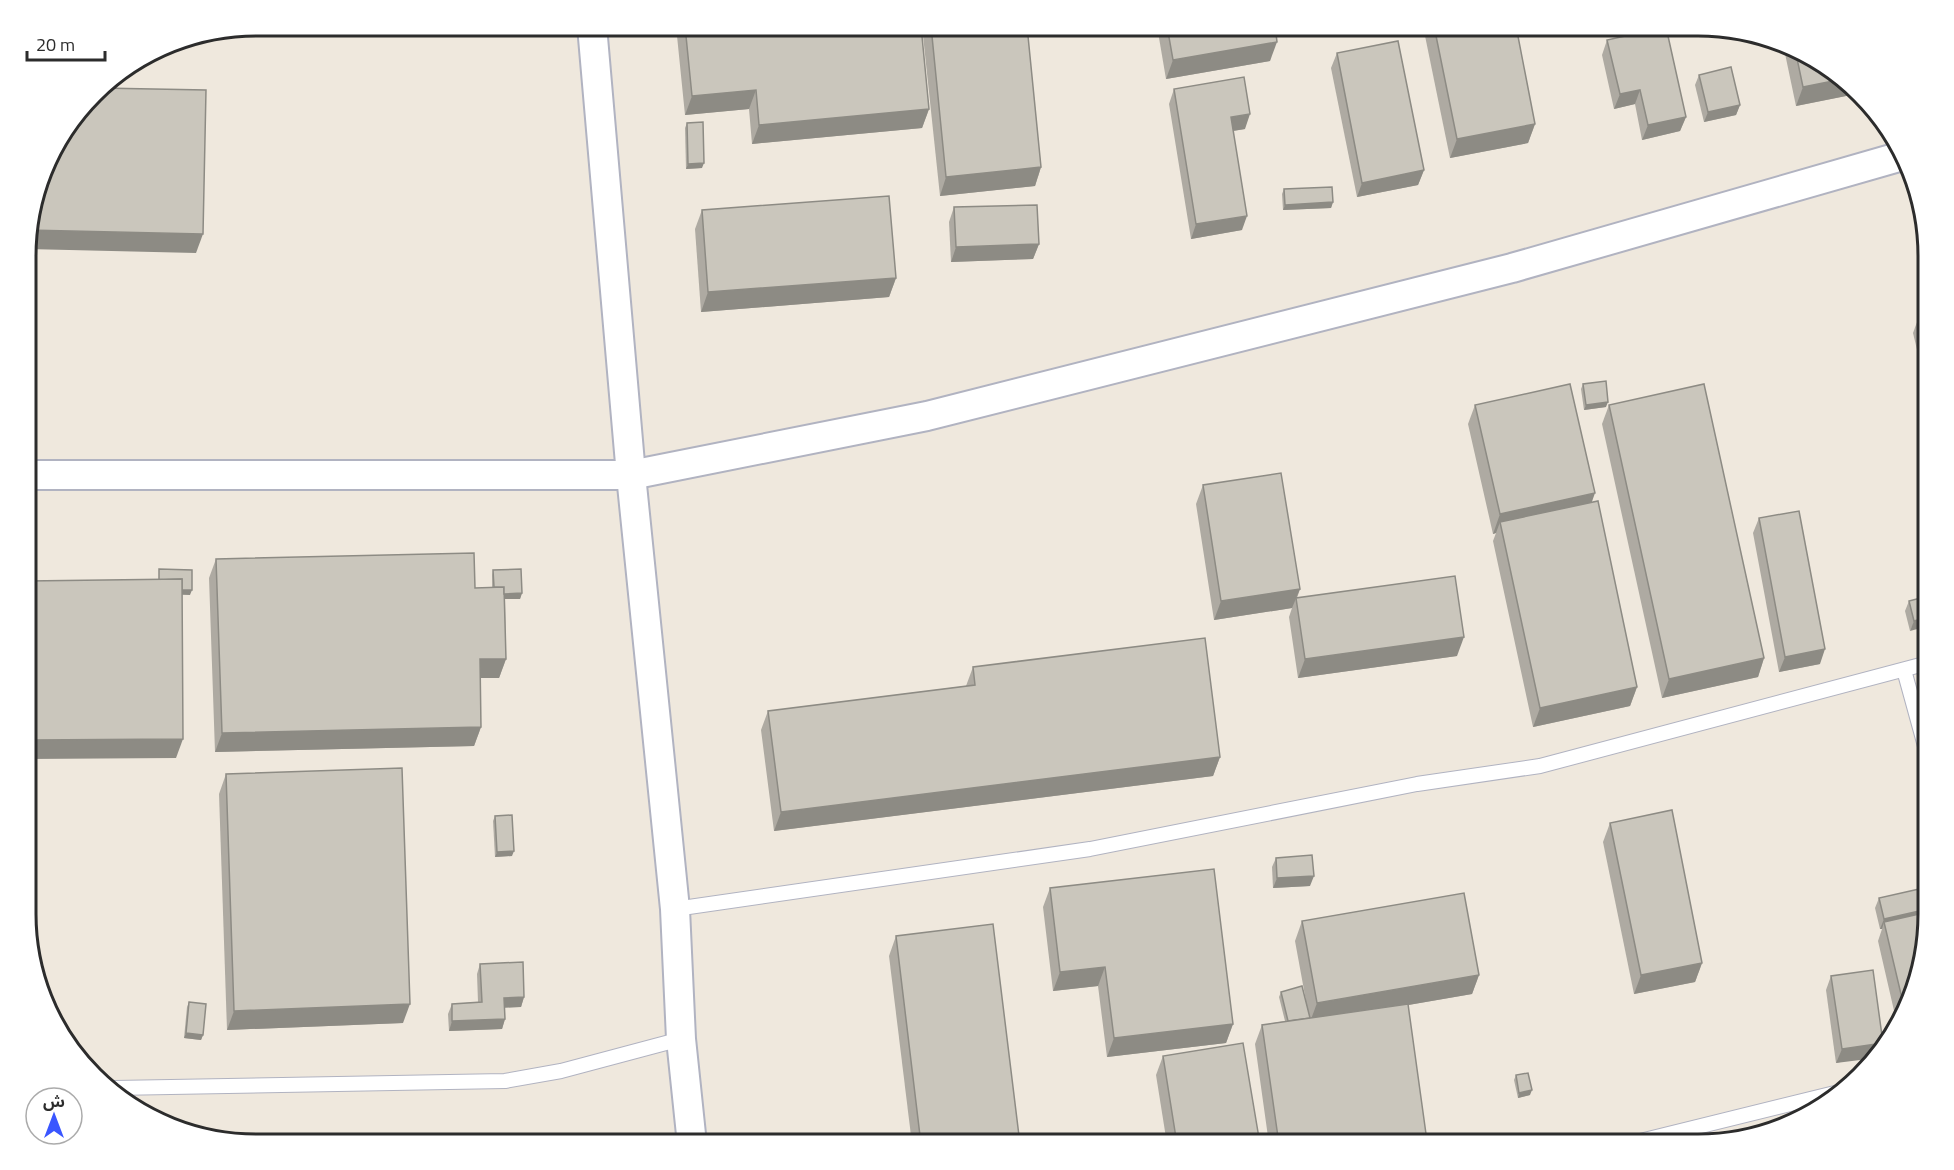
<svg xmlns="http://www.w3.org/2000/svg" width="1954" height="1170" font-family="'Titillium Web','Noto Sans Arabic',sans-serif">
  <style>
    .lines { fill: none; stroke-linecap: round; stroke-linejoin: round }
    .service-casing { stroke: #b1b3c1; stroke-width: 16 }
    .minor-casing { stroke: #b1b3c1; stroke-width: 32 }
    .service { stroke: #fff; stroke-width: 14 }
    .minor { stroke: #fff; stroke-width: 28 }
    .wall { fill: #aeaaa2 }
    .shaded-wall { fill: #8d8b84 }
    .building { fill: #cac6bc; stroke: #8d8b84; stroke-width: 1.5 }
    .rim { fill: none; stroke: #2c2c2c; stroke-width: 3 }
  </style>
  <rect width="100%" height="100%" fill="#efe8dd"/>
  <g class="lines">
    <g class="service-casing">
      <g id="service">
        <path d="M1904,670L1928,757"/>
        <path d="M675,909L1090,849L1417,784L1540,766L1928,663"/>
        <path d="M114,1088L505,1081L561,1071L681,1039"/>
        <path d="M1628,1144L1843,1091"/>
      </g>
    </g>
    <g class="minor-casing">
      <g id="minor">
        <path d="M592,26L631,475L675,909L681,1039L692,1144"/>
        <path d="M27,475H631L927,416L1512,268L1902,156"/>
      </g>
    </g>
    <use href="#service" class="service"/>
    <use href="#minor" class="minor"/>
  </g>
  <g class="wall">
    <path d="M676,26H921L929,109L922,128L752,144L749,109L685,115Z"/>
    <path d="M922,26H1027L1041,167L1035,186L940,196Z"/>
    <path d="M1157,26H1275L1270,61L1166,79Z"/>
    <path d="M1423,26H1516L1535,124L1528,143L1450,158Z"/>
    <path d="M1607,40L1686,117L1680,131L1642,140L1635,104L1614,109L1602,55Z"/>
    <path d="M1783,44L1814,57L1861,93L1796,106Z"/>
    <path d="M1337,53L1424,170L1418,185L1357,197L1331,68Z"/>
    <path d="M1699,75L1740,105L1736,115L1704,122L1695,85Z"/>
    <path d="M1174,89L1245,129L1233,131L1242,230L1191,239L1169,104Z"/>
    <path d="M687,123L702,168L686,169L685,128Z"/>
    <path d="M1284,189L1333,202L1331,208L1283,210L1282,194Z"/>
    <path d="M954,207L1039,244L1033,259L951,262L949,222Z"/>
    <path d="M702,210L896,278L889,297L701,312L695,229Z"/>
    <path d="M1928,312V395L1913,333L1920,314Z"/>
    <path d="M1583,384L1606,407L1584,410L1581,389Z"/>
    <path d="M1475,405L1592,502L1637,687L1630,706L1533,727L1493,541L1496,533L1493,534L1468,424Z"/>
    <path d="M1609,405L1764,658L1758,677L1662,698L1602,424Z"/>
    <path d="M1203,485L1300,589L1297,598L1457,656L1298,678L1289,617L1292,608L1214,620L1196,504Z"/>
    <path d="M1759,518L1820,664L1779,672L1753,533Z"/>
    <path d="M216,559L475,588L492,587V575L493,570L522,593L520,599H505L506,659L499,678H480L481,727L474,746L215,752L209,578Z"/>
    <path d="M1928,596L1910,631L1905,611L1909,601Z"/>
    <path d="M973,667L1220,757L1213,776L774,831L761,730L768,711L966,686Z"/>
    <path d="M226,774L403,1023L227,1030L219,794Z"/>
    <path d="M495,816L512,856L495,857L493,821Z"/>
    <path d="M1610,823L1702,963L1695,982L1634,994L1603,842Z"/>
    <path d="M1276,858L1310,886L1273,888L1272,867Z"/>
    <path d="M1050,888L1233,1024L1226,1043L1107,1057L1098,986L1053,991L1043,907Z"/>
    <path d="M1879,898L1928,929L1898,1028L1878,941L1882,929H1880L1875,908Z"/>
    <path d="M1302,921L1479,975L1472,994L1408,1005L1426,1144H1269L1255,1044L1262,1025L1285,1021L1279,997L1281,992L1306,1001L1295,941Z"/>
    <path d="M896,936L1020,1144H912L889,956Z"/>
    <path d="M480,964L524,997L521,1007H505V1019L502,1029L449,1031L448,1014L452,1004L478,1002L477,974Z"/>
    <path d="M1831,976L1880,1053L1836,1063L1826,990Z"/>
    <path d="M189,1002L203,1035L201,1040L184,1038L187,1007Z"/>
    <path d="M1163,1056L1260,1144H1167L1156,1075Z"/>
    <path d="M1516,1075L1530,1095L1518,1098L1514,1080Z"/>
  </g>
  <g class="shaded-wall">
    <path d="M301,26H322L320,31H299Z"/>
    <path d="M1277,42L1270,61L1166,79L1173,60Z"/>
    <path d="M1843,79L1861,93L1796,106L1803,87Z"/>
    <path d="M756,90L749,109L685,115L692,96Z"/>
    <path d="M1640,90L1635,104L1614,109L1620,94Z"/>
    <path d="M1740,105L1736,115L1704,122L1708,112Z"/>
    <path d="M929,109L922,128L752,144L759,125Z"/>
    <path d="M1250,114L1245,129L1226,132L1231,117Z"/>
    <path d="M1686,117L1680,131L1642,140L1648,125Z"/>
    <path d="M1535,124L1528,143L1450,158L1457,139Z"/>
    <path d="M704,163L702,168L686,169L688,164Z"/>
    <path d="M1041,167L1035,186L940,196L946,177Z"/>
    <path d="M1424,170L1418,185L1357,197L1362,183Z"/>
    <path d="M1333,202L1331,208L1283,210L1285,205Z"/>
    <path d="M1247,216L1242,230L1191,239L1196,224Z"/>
    <path d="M27,230L203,234L196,253L27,249Z"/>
    <path d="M1039,244L1033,259L951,262L956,247Z"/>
    <path d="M896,278L889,297L701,312L708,292Z"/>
    <path d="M1608,402L1606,407L1584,410L1586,405Z"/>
    <path d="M1595,493L1588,513L1500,522L1496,533L1493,534L1500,514Z"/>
    <path d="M158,589L192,590L190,595L156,594Z"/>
    <path d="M1300,589L1292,608L1214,620L1221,601Z"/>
    <path d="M522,593L520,599H492L494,594Z"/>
    <path d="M1928,617V626L1910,631L1914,621Z"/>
    <path d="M1464,637L1457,656L1298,678L1305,659Z"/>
    <path d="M1825,649L1820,664L1779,672L1785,657Z"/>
    <path d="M1764,658L1758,677L1662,698L1669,679Z"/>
    <path d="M480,659H506L499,678H473Z"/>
    <path d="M1637,687L1630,706L1533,727L1540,708Z"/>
    <path d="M481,727L474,746L215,752L222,733Z"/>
    <path d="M183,739L176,758L27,759V740Z"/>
    <path d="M1220,757L1213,776L774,831L781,812Z"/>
    <path d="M514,851L512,856L495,857L497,852Z"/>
    <path d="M1314,876L1310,886L1273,888L1277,878Z"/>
    <path d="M1928,909V918L1884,922L1882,929H1880L1884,919Z"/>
    <path d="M1702,963L1695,982L1634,994L1641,975Z"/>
    <path d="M1105,967L1098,986L1053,991L1060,972Z"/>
    <path d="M1479,975L1472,994L1310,1022L1317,1003Z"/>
    <path d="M524,997L521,1007L501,1008L504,998Z"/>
    <path d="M410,1004L403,1023L227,1030L234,1011Z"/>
    <path d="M505,1019L502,1029L449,1031L452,1021Z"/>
    <path d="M1233,1024L1226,1043L1107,1057L1114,1038Z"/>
    <path d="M186,1033L203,1035L201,1040L184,1038Z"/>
    <path d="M1883,1043L1880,1053L1876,1058L1836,1063L1842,1049Z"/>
    <path d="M1532,1090L1530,1095L1518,1098L1519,1093Z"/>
    <path d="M1427,1141L1426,1144H1405Z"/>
  </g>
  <g class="building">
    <path d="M685,26H921L929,109L759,125L756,90L692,96Z"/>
    <path d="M931,26H1027L1041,167L946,177Z"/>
    <path d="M1167,26H1275L1277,42L1173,60Z"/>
    <path d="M1434,26H1516L1535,124L1457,139Z"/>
    <path d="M1666,27L1686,117L1648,125L1640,90L1620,94L1607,40Z"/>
    <path d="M1398,41L1424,170L1362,183L1337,53Z"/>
    <path d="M1795,49L1814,57L1843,79L1803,87Z"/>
    <path d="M1731,67L1740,105L1708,112L1699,75Z"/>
    <path d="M1244,77L1250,114L1231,117L1247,216L1196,224L1174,89Z"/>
    <path d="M100,88L206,90L203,234L27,230V226L49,154Z"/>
    <path d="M703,122L704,163L688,164L687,123Z"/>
    <path d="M1332,187L1333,202L1285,205L1284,189Z"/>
    <path d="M889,196L896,278L708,292L702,210Z"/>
    <path d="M1037,205L1039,244L956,247L954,207Z"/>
    <path d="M1928,312V348L1920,314Z"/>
    <path d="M1606,381L1608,402L1586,405L1583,384Z"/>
    <path d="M1570,384L1595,493L1500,514L1475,405Z"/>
    <path d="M1704,384L1764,658L1669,679L1609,405Z"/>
    <path d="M1281,473L1300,589L1221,601L1203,485Z"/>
    <path d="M1598,501L1637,687L1540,708L1500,522Z"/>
    <path d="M1799,511L1825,649L1785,657L1759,518Z"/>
    <path d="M474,553L475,588L504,587L506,659H480L481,727L222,733L216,559Z"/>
    <path d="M159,569L192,570V590H182V579L159,580Z"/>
    <path d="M521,569L522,593L504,594V587H494L493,570Z"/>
    <path d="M1455,576L1464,637L1305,659L1296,598Z"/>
    <path d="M182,579L183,739L27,740V581Z"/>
    <path d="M1928,596V617L1914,621L1909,601Z"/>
    <path d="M1205,638L1220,757L781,812L768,711L975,685L973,667Z"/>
    <path d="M402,768L410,1004L234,1011L226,774Z"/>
    <path d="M1672,810L1702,963L1641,975L1610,823Z"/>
    <path d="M512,815L514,851L497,852L495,816Z"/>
    <path d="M1312,855L1314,876L1277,878L1276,858Z"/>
    <path d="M1214,869L1233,1024L1114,1038L1105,967L1060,972L1050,888Z"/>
    <path d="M1928,887V909L1884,919L1879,898Z"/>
    <path d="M1464,893L1479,975L1317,1003L1302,921Z"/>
    <path d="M1928,912V929L1904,1007L1884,922Z"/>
    <path d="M993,924L1020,1144H921L896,936Z"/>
    <path d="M523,962L524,997L504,998L505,1019L452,1021V1004L482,1002L480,964Z"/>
    <path d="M1873,970L1883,1043L1842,1049L1831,976Z"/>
    <path d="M1302,986L1310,1018L1288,1021L1281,992Z"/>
    <path d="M189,1002L206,1004L203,1035L186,1033Z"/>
    <path d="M1408,1004L1427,1141L1405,1144H1279L1262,1025Z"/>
    <path d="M1243,1043L1260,1144H1177L1163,1056Z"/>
    <path d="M1528,1073L1532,1090L1519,1093L1516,1075Z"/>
  </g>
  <path d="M0 0H1954V1170H0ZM256 36H1698A220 220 0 0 1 1918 256V914A220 220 0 0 1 1698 1134H256A220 220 0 0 1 36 914V256A220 220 0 0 1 256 36Z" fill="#fff" fill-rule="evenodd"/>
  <path class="rim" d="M256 36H1698A220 220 0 0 1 1918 256V914A220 220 0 0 1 1698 1134H256A220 220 0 0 1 36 914V256A220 220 0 0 1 256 36Z"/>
  <g transform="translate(54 1116)"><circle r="28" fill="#ffffff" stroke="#ababab" stroke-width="1.5"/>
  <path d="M0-4.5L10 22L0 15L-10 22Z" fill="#3a56ff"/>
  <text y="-9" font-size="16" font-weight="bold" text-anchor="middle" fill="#2c2c2c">ش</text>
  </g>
  <path d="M27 51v9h78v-9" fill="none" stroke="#2c2c2c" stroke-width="3"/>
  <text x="36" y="51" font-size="18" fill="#2c2c2c" stroke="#ffffff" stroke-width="4.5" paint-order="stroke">20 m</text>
</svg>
